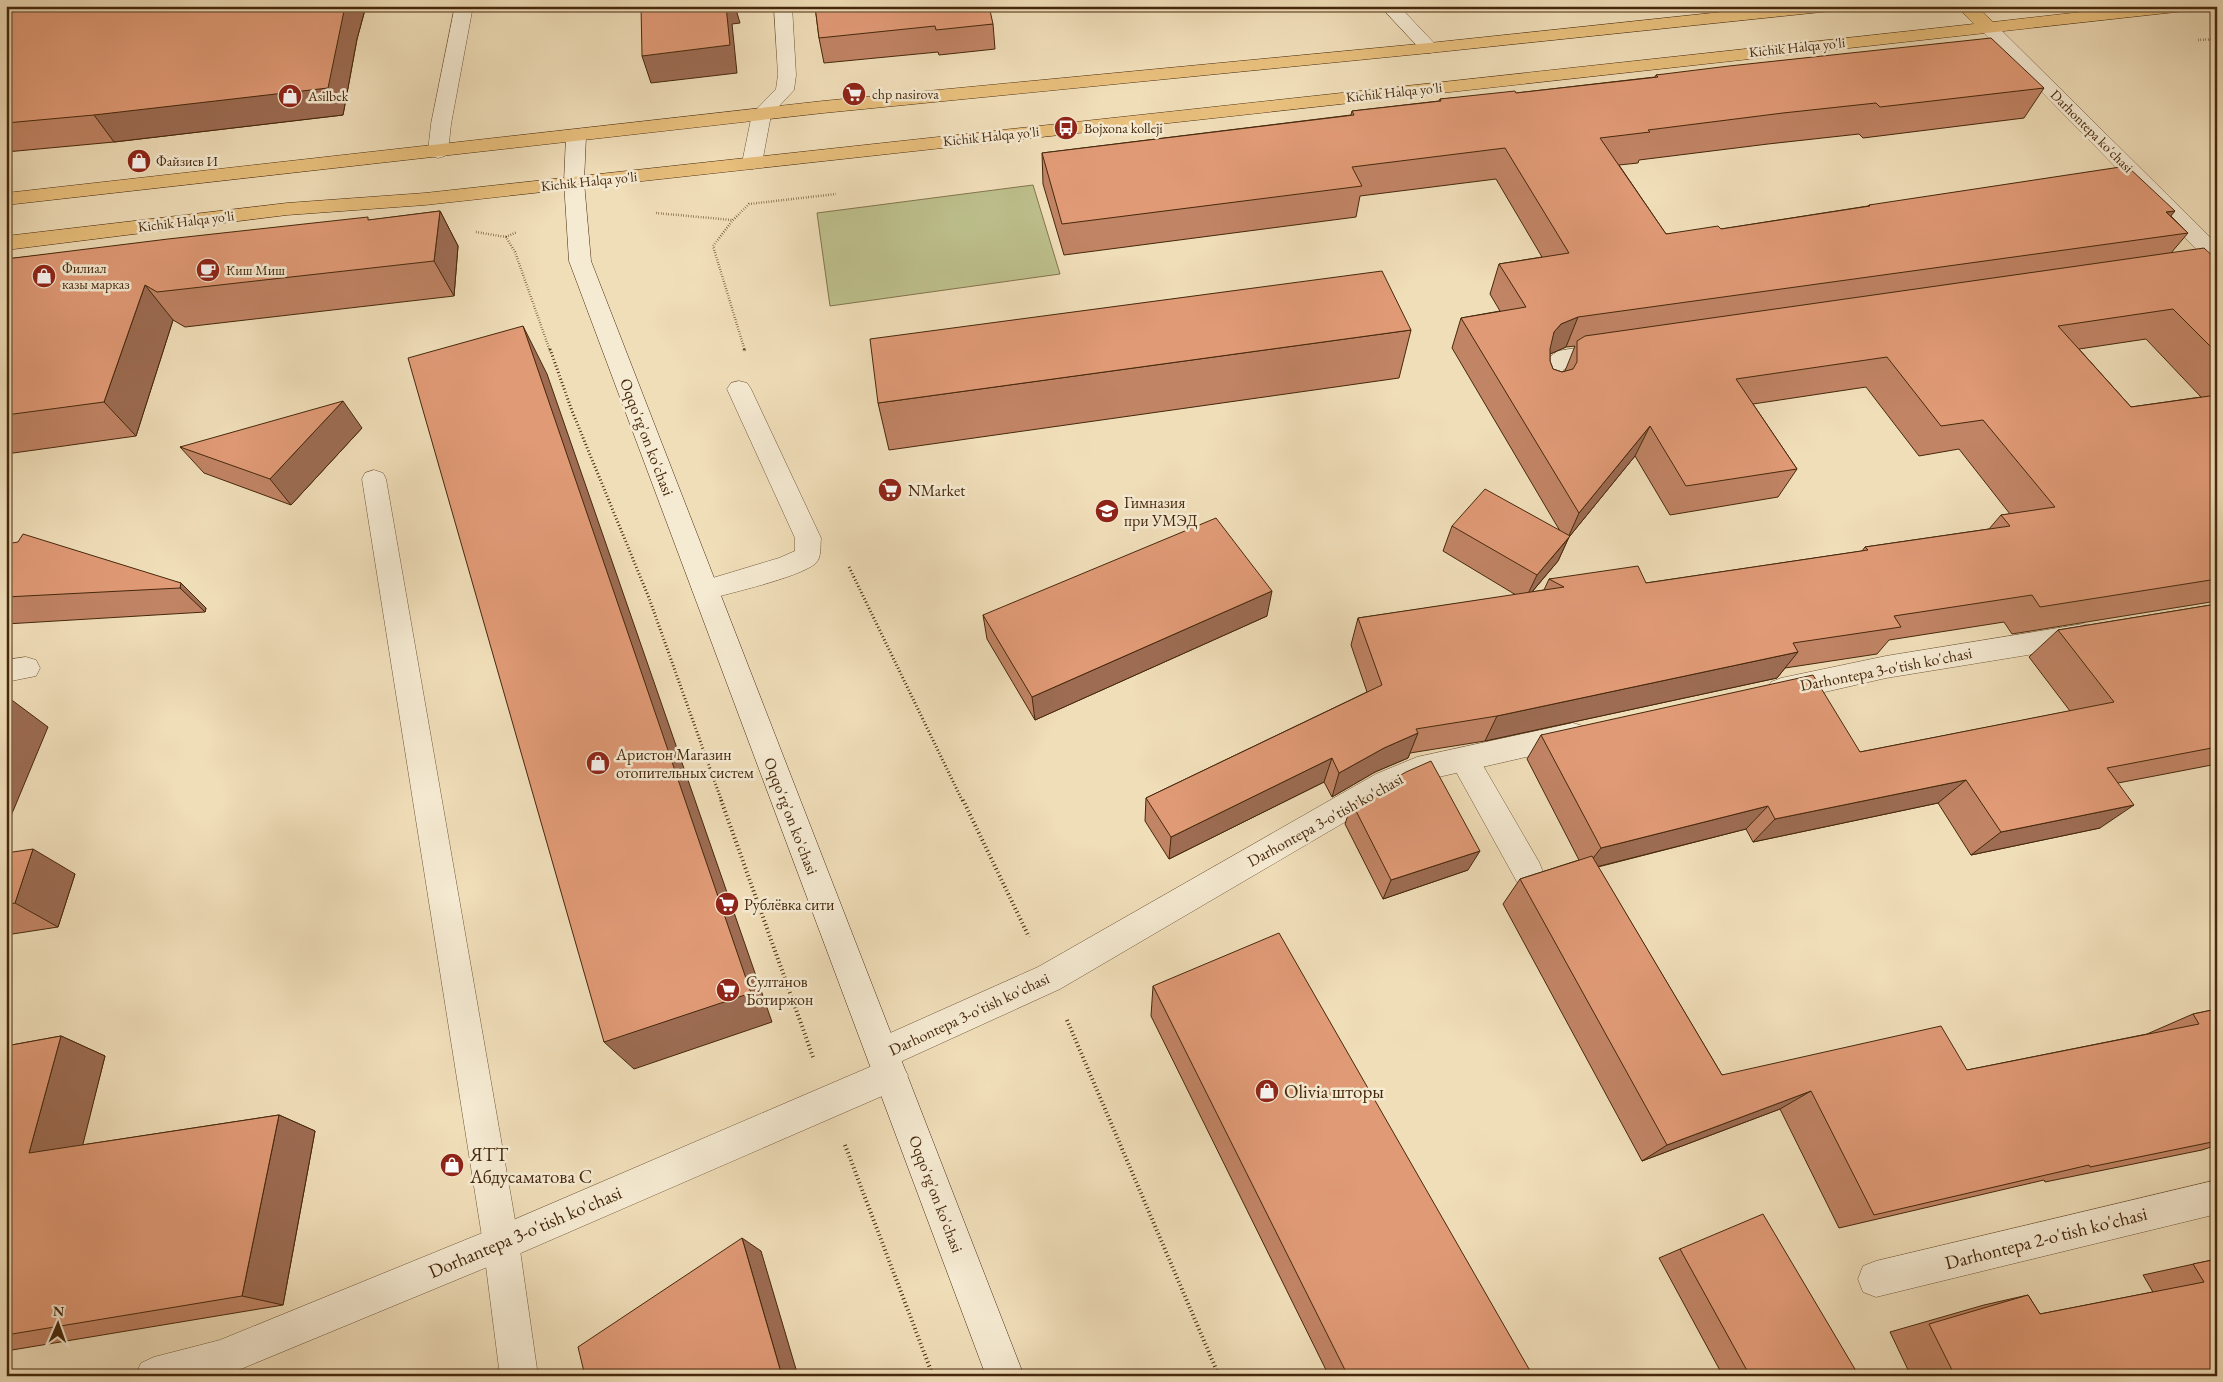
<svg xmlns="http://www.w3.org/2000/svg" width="2223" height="1382" font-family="'EB Garamond',serif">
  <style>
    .green { fill: #bdc08c; stroke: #82744c }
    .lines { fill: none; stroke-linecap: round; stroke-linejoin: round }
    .service-casing { stroke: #705637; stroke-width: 1 }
    .minor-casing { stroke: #705637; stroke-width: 1 }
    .secondary-casing { stroke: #46280c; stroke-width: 1 }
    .trunk-casing { stroke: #46280c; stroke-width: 1 }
    .path-far2 { stroke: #46280c; stroke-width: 2.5; stroke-dasharray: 0.5 2; stroke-linecap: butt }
    .path-far1 { stroke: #46280c; stroke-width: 3; stroke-dasharray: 1 2.5; stroke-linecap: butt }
    .path { stroke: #46280c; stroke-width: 4; stroke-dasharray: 1 3; stroke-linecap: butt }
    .service { fill: #f5ead2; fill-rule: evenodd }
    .minor { fill: #f5ead2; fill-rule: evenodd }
    .secondary { fill: #f5ead2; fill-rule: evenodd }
    .trunk { fill: #e8bf7c; fill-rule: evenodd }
    .wall { fill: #c18465; stroke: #46280c; fill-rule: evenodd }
    .shaded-wall { fill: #9d6c53; stroke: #46280c }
    .building { fill: #e09a76; stroke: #46280c }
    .labels { text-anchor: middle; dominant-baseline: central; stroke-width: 5; stroke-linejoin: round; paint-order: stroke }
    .far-street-label { font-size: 14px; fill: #46280c; stroke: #f5ead2 }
    .far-poi-label { font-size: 14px; fill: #46280c; stroke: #f5ead2; text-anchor: start }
    .street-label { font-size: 16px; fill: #46280c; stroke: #f5ead2 }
    .poi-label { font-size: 16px; fill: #46280c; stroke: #f5ead2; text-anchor: start }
    .near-poi-label { font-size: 19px; fill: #46280c; stroke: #f5ead2; text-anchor: start }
    .near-street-label { font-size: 19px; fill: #46280c; stroke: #f5ead2 }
  </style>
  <rect width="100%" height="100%" fill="#f0deb9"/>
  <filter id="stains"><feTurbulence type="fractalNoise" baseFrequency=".004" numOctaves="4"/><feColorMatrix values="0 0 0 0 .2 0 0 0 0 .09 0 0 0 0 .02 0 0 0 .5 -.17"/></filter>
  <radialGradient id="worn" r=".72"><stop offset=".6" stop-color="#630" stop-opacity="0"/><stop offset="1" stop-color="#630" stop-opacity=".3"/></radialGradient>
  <path class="green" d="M1033,185L1060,274L830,306L817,213Z"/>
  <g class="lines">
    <g class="service-casing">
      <g id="service">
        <path d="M739,381L747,383L751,389L821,538C820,546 822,558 815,564C797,578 730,593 705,600L696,597L692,590L696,583L779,558L795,551V538L727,389L731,383Z"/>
        <path d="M374,470L383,473L386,479L519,1243L538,1376H500L483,1243L362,479L365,473Z"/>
        <path d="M1464,747L1474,750L1539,862L1543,872L1539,882L1528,886L1517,882L1454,768L1450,759L1454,750Z"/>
      </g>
    </g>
    <g class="minor-casing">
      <g id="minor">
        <path d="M455,6H473L451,124L448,152L445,156L438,158L431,156L428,152L431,124Z"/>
        <path d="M774,6H792L796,75L794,90L771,115L762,163L759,167L752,169L745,167L742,163L752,114L776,89L778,75Z"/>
        <path d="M1380,6H1399L1435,44L1438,48L1435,52L1429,53L1423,52Z"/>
        <path d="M1988,22L1994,23L2217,244V264L2209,262L1982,31L1979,27L1982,23Z"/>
        <path d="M1606,343L1614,345L1617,351L1614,357L1572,364L1563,370V392L1559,398L1551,400L1543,398L1539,392L1541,367L1544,361L1558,351Z"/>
        <path d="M2083,624L2092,627L2096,635L2092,643L2083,646L1886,678L1781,702L1771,698L1767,690L1771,682L1781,678L1886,656Z"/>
        <path d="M26,657L36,660L40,668L36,676L6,682V660Z"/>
        <path d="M1573,723L1583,726L1587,735L1583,744L1421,781L1396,792L1060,989L900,1062L908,1075L903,1087L514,1256L224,1376H135L141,1363L154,1357L220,1340L492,1229L872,1066L866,1054L870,1042L1038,967L1376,774L1417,757Z"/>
        <path d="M2217,1180V1214L1876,1297L1863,1292L1858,1279L1863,1266L1876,1261Z"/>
      </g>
    </g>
    <g class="secondary-casing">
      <path id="secondary" d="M576,130L583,132L586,136L584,182L591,261L1024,1376H986L569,261L564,182L566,136L569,132Z"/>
    </g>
    <g class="trunk-casing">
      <g id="trunk">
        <path d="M1778,6H1840L1837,10L1831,11L1429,53L823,113L6,205V193L823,101L1429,43Z"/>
        <path d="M1956,6H1976L1993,22L2134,6H2194L2191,10L2185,11L425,205L287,215L6,250V236L287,203L425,193L1974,24Z"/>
      </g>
    </g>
    <g class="path-far2">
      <path d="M2198,40L2217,39"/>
      <path d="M656,213L732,220"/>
      <path d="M476,232L506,237L515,252L550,351"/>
      <path d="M506,237L517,232"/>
      <path d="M745,351L713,246L733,220L749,204L836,194"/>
    </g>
    <g class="path-far1">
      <path d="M550,349L572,411L649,598L722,802"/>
      <path d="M744,349L745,352"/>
      <path d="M849,567L963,802"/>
    </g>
    <g class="path">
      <path d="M721,800L813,1057"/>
      <path d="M963,800L1029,937"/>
      <path d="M1067,1020L1219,1376"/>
      <path d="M845,1145L933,1376"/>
    </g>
    <use href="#service" class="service"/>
    <use href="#minor" class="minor"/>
    <use href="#secondary" class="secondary"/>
    <use href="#trunk" class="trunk"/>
  </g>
  <g class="wall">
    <path d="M6,6H366L357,39L343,115L114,142L6,152Z"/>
    <path d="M815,6L993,24L995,49L939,55L938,52L824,63L819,38Z"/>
    <path d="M1656,75L2044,88L2024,118L1863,138L1859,134L1768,144L1639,160L1638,163L1619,165L1666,234L1721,229L1868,206L1869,205L2171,216L2188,233L2171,253L2217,260V601L2012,634L2004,622L1889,640L1877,654L1785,668L1777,678L1485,741L1410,753L1408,758L1375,772L1332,797L1324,782L1169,859L1145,821L1146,798L1367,692L1351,645L1358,618L1516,595L1443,551L1452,526L1560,531L1452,348L1461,318L1500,311L1490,294L1499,264L1542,257L1496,179L1360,196L1356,217L1064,255L1043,184L1042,153L1351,115L1352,111L1439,101L1440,99L1516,93L1655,77ZM2146,339L2201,397L2131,407L2079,349ZM1575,346L1565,371L1562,372L1553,369L1550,361V354L1566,347ZM1866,387L1919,456L1959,449L2010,514L2001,515L1989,529L1865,547L1862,551L1646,583L1549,579L1544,590L1532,592L1558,561L1569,537L1635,456L1670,515L1778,497L1797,469L1753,404Z"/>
    <path d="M440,211L458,246L454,296L185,327L173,320L136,436L6,454V259L370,220Z"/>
    <path d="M1411,330L1399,378L889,450L878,403Z"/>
    <path d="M362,428L291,505L204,473L180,447Z"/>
    <path d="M6,544L181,583L206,608L205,612L6,624Z"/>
    <path d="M2217,604V764L2118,783L2100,828L1971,855L1938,803L1753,842L1746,829L1598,867L1722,1075L1967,1070L2147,1034L2193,1014L2217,1009V1145L2202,1150L2045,1182L2044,1180L1839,1228L1780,1109L1642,1161L1503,904L1520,879L1579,860L1527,759L1541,735L1860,752L2070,711L2029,657L2058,630Z"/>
    <path d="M983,615L1267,616L1035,720L987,639Z"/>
    <path d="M1352,803L1468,870L1383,899L1345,824Z"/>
    <path d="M6,853L75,874L58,927L6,935Z"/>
    <path d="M1153,986L1533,1376H1329L1151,1016Z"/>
    <path d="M61,1036L105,1056L82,1145L279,1115L315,1131L283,1305L6,1351V1046Z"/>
    <path d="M1680,1249L1859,1376H1723L1659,1258Z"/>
    <path d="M2217,1259V1376H1911L1890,1332L1984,1305L2028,1295L2040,1314L2153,1292L2143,1275Z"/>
  </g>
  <g class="shaded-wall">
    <path d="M345,6H366L357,39L343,115L114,142L94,115L343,12Z"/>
    <path d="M726,6H735L740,23L732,24L737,73L651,83L642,56Z"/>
    <path d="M440,211L458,246L454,296L434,261Z"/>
    <path d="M2175,211L2153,238L2166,212Z"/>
    <path d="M145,285L173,320L136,436L104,402Z"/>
    <path d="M1578,317L1566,347L1550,354L1542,362L1554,332L1561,324Z"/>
    <path d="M523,326L547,374L772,1022L634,1069L604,1042Z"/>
    <path d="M343,401L362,428L291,505L270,479Z"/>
    <path d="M1650,426L1635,456L1569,537L1558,561L1525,600L1537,575L1567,540L1579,513Z"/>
    <path d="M181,583L206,608L205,612L180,588Z"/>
    <path d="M1272,591L1267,616L1035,720L1032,697Z"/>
    <path d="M1798,652L1777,678L1485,741L1497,716Z"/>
    <path d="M9,698L48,727L6,828V703Z"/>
    <path d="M1418,733L1408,758L1375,772L1332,797L1339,773L1384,748Z"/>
    <path d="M1332,758L1324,782L1169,859L1171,837Z"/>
    <path d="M1966,780L1938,803L1753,842L1775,819Z"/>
    <path d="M2134,805L2100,828L1971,855L2001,832Z"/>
    <path d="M1768,806L1746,829L1584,870L1601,848Z"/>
    <path d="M33,849L75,874L58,927L15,903Z"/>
    <path d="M1480,851L1468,870L1383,899L1391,880Z"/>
    <path d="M61,1036L105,1056L77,1168L29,1153Z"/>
    <path d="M1811,1091L1780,1109L1642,1161L1667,1145Z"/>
    <path d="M279,1115L315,1131L283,1305L242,1296Z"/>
    <path d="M742,1238L761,1251L798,1376H782Z"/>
  </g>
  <g class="building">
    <path d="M28,6H345L328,88L94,115L6,123V8Z"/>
    <path d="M641,6H726L730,45L642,56Z"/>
    <path d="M815,6H989L993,24L936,30L935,26L819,38Z"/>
    <path d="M1991,38L2044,88L1880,107L1876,103L1783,113L1648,130L1650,132L1600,138L1666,234L1718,226L1721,229L1870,206L1869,205L2127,166L2175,211L2166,212L2188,233L1578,317L1561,324L1554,332L1550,349V361L1553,369L1562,372L1573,369L1577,362V341L1585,336L2204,248L2217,260V353L2173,309L2058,326L2131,407L2217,395V579L2040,607L2032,595L1894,616L1901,627L1793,643L1798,652L1497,716L1416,729L1418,733L1384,748L1339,773L1332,758L1171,837L1146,798L1382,685L1358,618L1564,587L1549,579L1638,566L1646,583L1868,550L1865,547L2010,526L2001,515L2055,507L1983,420L1941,426L1887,357L1736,379L1797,469L1686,486L1650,426L1579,513L1461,318L1526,307L1499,264L1569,253L1505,148L1352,167L1362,186L1062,224L1042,153L1354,115L1352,111L1441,101L1440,99L1515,91L1516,93L1658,77L1656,75L1729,66Z"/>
    <path d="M440,211L434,261L157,292L145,285L104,402L6,415V259L168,239L368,217V220Z"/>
    <path d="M1382,271L1411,330L878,403L870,339Z"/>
    <path d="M523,326L751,993L604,1042L408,358Z"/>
    <path d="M343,401L270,479L180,447Z"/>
    <path d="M1485,489L1570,536L1537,575L1452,526Z"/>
    <path d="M1216,518L1272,591L1032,697L983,615Z"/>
    <path d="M23,534L181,583L180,588L6,597V544L18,542Z"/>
    <path d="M2217,604V747L2107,768L2134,805L2001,832L1966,780L1775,819L1768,806L1601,848L1541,735L1813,675L1860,752L2114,702L2058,630Z"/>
    <path d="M1431,761L1480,851L1391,880L1352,803L1406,772Z"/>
    <path d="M33,849L15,903L6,905V853Z"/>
    <path d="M1592,856L1722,1075L1941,1026L1967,1070L2199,1024L2193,1014L2217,1009V1141L2090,1167L2089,1165L1874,1215L1811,1091L1667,1145L1520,879Z"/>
    <path d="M1279,933L1533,1376H1348L1153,986Z"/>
    <path d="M61,1036L29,1153L279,1115L242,1296L6,1335V1046Z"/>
    <path d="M1763,1214L1859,1376H1750L1680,1249Z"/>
    <path d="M742,1238L782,1376H585L578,1347Z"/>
    <path d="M2217,1259V1376H1955L1929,1324L2028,1295L2040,1314L2204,1282L2193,1264Z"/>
  </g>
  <defs>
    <g id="supermarket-disc" transform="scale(1.25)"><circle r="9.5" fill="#8f2418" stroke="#f5ead2"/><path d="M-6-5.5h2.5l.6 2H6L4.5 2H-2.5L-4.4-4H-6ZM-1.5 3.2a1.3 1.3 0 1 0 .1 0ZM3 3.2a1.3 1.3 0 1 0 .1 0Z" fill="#fff"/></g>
    <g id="shop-disc" transform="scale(1.25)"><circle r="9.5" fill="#8f2418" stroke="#f5ead2"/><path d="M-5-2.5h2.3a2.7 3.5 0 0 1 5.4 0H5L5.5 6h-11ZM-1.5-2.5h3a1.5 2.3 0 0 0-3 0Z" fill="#fff"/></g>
    <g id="bus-disc" transform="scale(1.25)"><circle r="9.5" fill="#8f2418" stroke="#f5ead2"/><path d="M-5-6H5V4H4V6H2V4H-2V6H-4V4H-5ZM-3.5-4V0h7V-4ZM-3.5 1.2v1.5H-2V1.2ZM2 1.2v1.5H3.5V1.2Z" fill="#fff"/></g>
    <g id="cafe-disc" transform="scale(1.25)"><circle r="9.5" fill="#8f2418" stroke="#f5ead2"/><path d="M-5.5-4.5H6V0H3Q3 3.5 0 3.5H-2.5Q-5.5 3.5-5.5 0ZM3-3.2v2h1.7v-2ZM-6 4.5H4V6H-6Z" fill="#fff"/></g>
    <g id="school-disc" transform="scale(1.25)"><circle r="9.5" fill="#8f2418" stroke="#f5ead2"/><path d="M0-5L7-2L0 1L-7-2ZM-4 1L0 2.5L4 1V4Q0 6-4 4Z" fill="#fff"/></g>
  </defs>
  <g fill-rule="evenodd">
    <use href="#supermarket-disc" x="854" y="94"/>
    <use href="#shop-disc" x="290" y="96"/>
    <use href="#bus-disc" x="1066" y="128"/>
    <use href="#shop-disc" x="139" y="161"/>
    <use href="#cafe-disc" x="208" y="270"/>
    <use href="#shop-disc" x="44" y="276"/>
    <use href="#supermarket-disc" x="890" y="490"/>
    <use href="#school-disc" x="1107" y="511"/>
    <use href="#shop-disc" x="598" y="763"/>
    <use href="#supermarket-disc" x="727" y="904"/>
    <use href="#supermarket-disc" x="728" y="990"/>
    <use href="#shop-disc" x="1267" y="1091"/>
    <use href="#shop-disc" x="452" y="1165"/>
  </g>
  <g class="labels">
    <g class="far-street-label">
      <text transform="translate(1797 47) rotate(-6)">Kichik Halqa yo'li</text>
      <text transform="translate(1394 92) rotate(-6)">Kichik Halqa yo'li</text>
      <text transform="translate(2092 131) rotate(45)">Darhontepa ko'chasi</text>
      <text transform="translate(991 136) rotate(-6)">Kichik Halqa yo'li</text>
      <text transform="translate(589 181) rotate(-6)">Kichik Halqa yo'li</text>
      <text transform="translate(186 221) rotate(-7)">Kichik Halqa yo'li</text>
    </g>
    <g class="far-poi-label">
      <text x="872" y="94">chp nasirova</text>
      <text x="308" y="96">Asilbek</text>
      <text x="1084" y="128">Bojxona kolleji</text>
      <text x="156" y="161">Файзиев И</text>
      <text x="62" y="268">Филиал<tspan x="62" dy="16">казы марказ</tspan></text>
      <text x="226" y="270">Киш Миш</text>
    </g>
    <g class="street-label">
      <text transform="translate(647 437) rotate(69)">Oqqo'rg'on ko'chasi</text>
      <text transform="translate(1886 669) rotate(-11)">Darhontepa 3-o'tish ko'chasi</text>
      <text transform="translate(791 816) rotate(69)">Oqqo'rg'on ko'chasi</text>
      <text transform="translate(1325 820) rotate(-29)">Darhontepa 3-o'tish ko'chasi</text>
      <text transform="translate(969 1014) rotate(-25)">Darhontepa 3-o'tish ko'chasi</text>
      <text transform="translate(936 1194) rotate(69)">Oqqo'rg'on ko'chasi</text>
    </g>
    <g class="poi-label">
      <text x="908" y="490">NMarket</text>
      <text x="1124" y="502">Гимназия<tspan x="1124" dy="18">при УМЭД</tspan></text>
      <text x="616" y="754">Аристон Магазин<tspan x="616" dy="18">отопительных систем</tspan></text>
      <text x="744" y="904">Рублёвка сити</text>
      <text x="746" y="981">Султанов<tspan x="746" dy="18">Ботиржон</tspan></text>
    </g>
    <g class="near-poi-label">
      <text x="1284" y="1091">Olivia шторы</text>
      <text x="470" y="1154">ЯТТ<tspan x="470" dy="22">Абдусаматова С</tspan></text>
    </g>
    <g class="near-street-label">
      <text transform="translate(525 1232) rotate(-23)">Dorhantepa 3-o'tish ko'chasi</text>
      <text transform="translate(2046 1238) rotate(-14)">Darhontepa 2-o'tish ko'chasi</text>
    </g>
  </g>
  <rect width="2223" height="1382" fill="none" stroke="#f0deb9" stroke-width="25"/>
  <rect x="8" y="8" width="2208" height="1367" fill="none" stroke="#46280c" stroke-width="2.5"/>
  <rect x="12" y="12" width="2198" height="1357" fill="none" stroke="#46280c"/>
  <g transform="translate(58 1324) rotate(2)" stroke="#f5ead2" stroke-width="4" paint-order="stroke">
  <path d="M0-4L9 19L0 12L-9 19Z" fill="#46280c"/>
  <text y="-8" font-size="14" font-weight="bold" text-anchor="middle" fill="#46280c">N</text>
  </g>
  <rect width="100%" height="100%" filter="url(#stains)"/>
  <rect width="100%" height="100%" fill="url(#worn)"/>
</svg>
